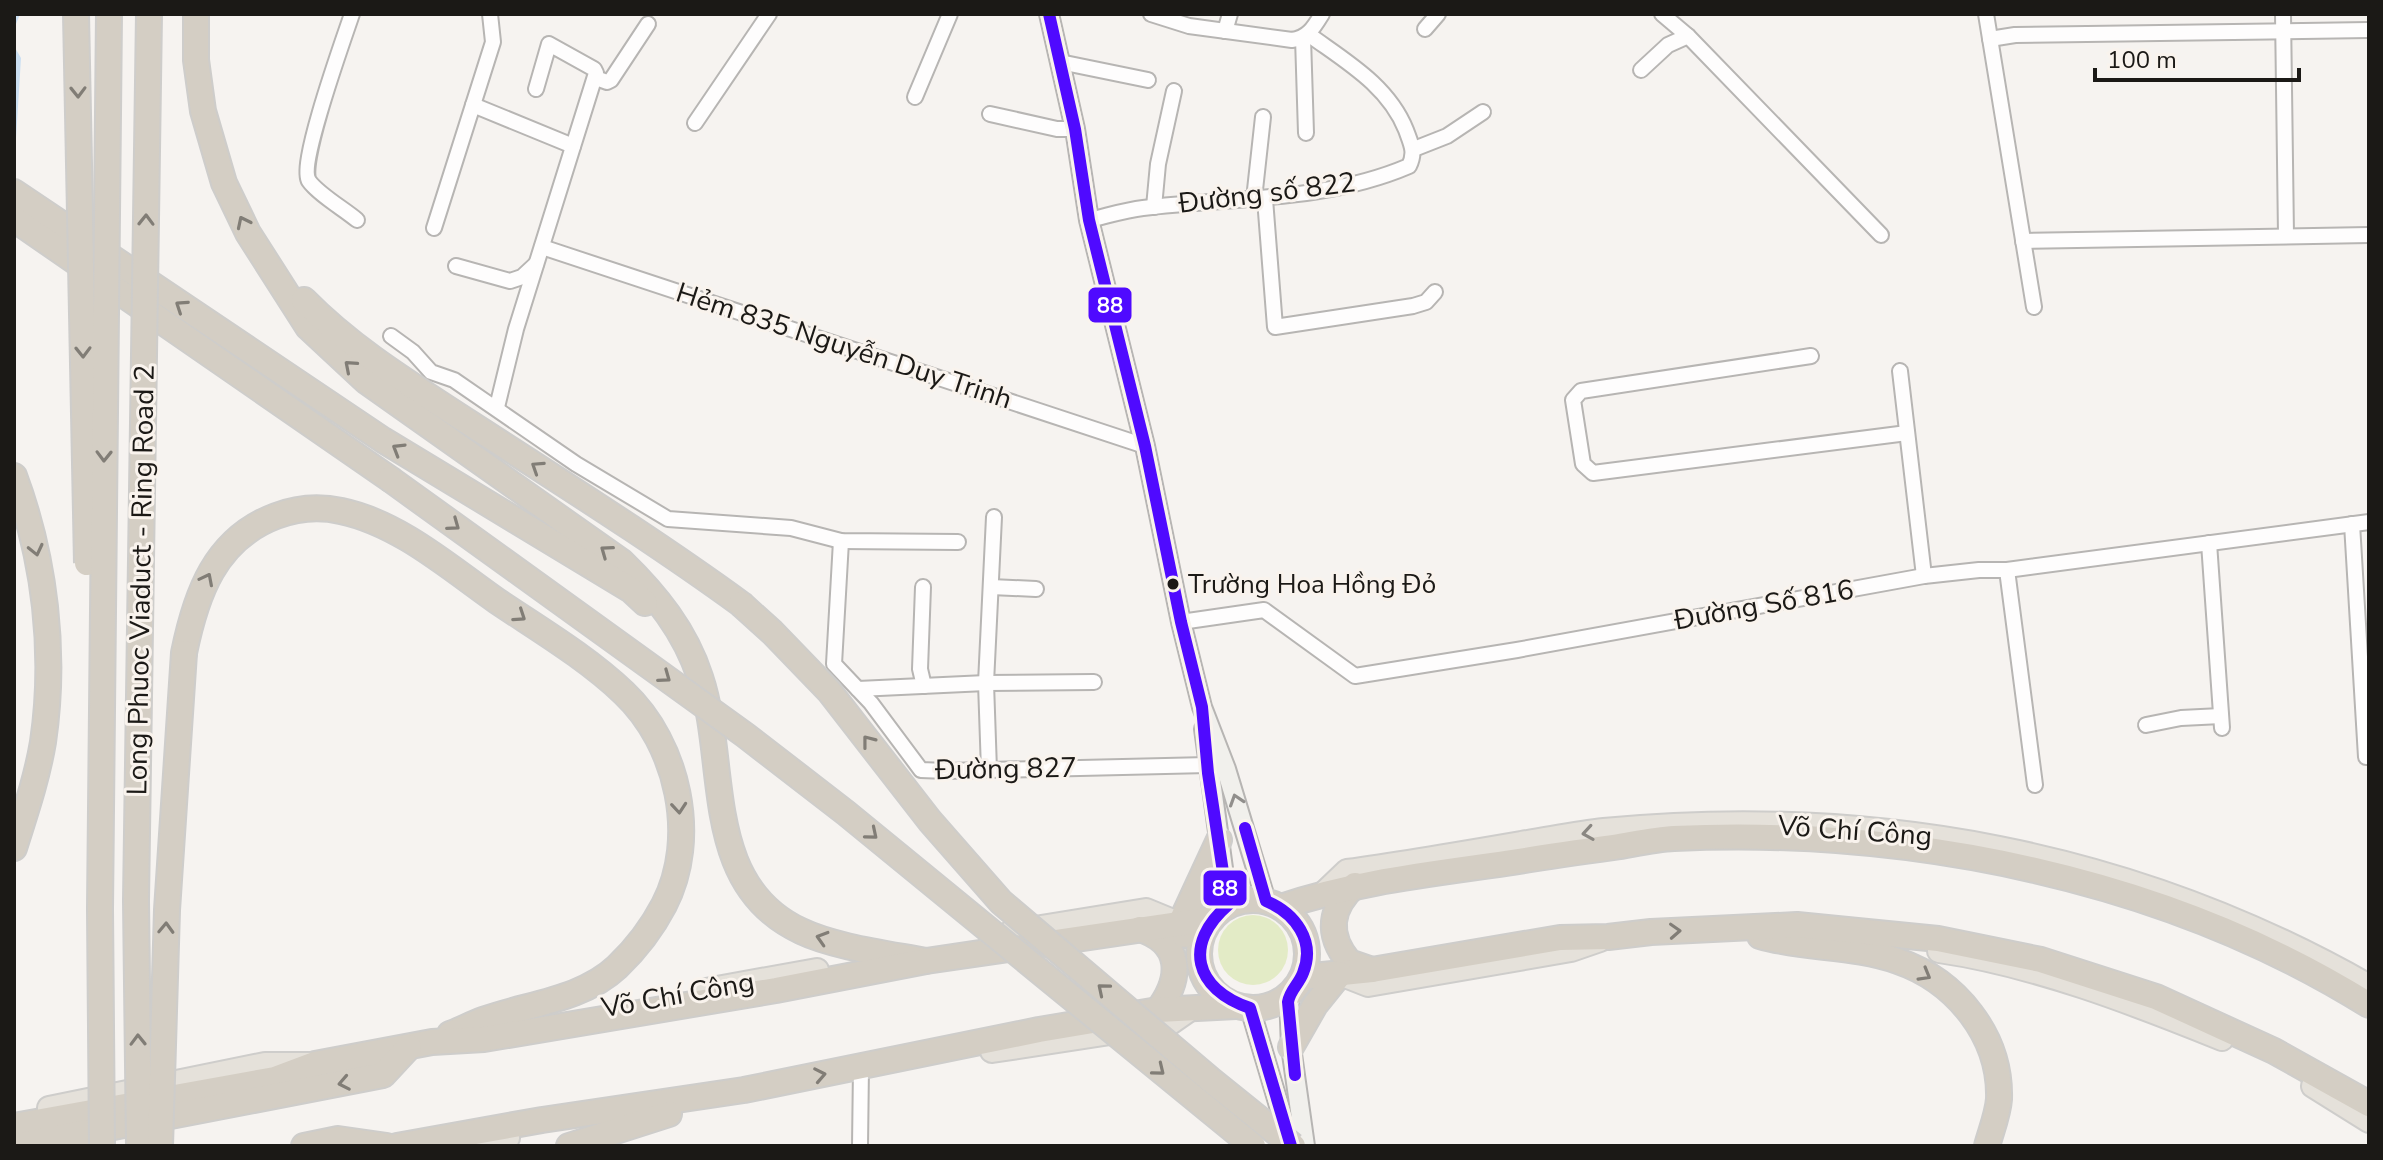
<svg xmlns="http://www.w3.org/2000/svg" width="2383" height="1160" font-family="'Nunito Sans',sans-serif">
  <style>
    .green { fill: #e3ebc6 }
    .water { fill: #cbdff2 }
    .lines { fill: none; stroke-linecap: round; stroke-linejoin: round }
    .street-casing { stroke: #b7b5b3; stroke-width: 18 }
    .secondary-casing { stroke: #b7b5b3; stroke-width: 22 }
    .primary-casing { stroke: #cecdcb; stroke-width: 26 }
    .highway-casing { stroke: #cecdcb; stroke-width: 28 }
    .street { stroke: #fefdfd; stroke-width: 14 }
    .secondary { stroke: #f1f0ec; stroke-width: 18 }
    .primary { stroke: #e5e1da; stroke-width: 22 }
    .highway { stroke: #d4cec4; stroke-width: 24 }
    .highway-bridge-casing { stroke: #cecdcb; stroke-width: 28; stroke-linecap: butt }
    .highway-bridge { stroke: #d4cec4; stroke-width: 24 }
    .bus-1-casing { stroke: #f9f3ed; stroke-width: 18 }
    .bus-1 { stroke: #4f0aff; stroke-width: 12 }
    .oneway { stroke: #817d76 }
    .oneway2 { stroke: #918f8c }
    .oneway3 { stroke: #8a8782 }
    .bus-dot { fill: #1b1916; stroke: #f9f3ed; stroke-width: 3 }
    .labels { text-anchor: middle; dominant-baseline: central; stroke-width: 6; stroke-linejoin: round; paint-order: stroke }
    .bus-label { font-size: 26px; fill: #1b1916; stroke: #f9f3ed; text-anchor: start }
    .street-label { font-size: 28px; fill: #1b1916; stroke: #f9f3ed }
    .line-badge { stroke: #f9f3ed; stroke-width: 3 }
    .badge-label { font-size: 22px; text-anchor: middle; font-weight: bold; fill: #fff }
  </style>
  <rect width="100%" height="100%" fill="#f6f3f0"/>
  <circle class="green" cx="1253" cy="950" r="35"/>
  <path class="water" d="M14,14H20L14,29V46L21,58L16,138H14Z"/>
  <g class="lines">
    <g class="street-casing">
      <g id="street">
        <path d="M352,14C344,38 298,165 309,181C318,194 344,209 357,220"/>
        <path d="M1151,14L1189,26L1292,40C1308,38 1314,27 1322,14"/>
        <path d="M1662,14L1688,36L1881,235"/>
        <path d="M1986,14L2034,307"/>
        <path d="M2283,14L2286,235"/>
        <path d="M1425,29L1438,14"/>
        <path d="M1225,31L1230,14"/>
        <path d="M1303,38L1306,133"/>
        <path d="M1990,39L2015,35L2369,30"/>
        <path d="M1060,62L1148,80"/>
        <path d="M1641,70L1668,45L1688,36"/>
        <path d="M596,78L607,82L611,80L648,24"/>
        <path d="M915,97L950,14"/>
        <path d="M473,105L493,42L490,14"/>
        <path d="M990,114L1057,129H1075"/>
        <path d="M695,123L769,14"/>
        <path d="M1414,149L1447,136L1483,112"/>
        <path d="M1254,199L1263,117"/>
        <path d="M1265,199L1275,327L1413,306L1426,302L1435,292"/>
        <path d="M1154,207L1158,164L1174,91"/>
        <path d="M1089,220C1107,216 1125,210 1143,208C1233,197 1325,202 1409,166C1416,152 1411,144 1406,130C1388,85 1345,61 1308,34"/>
        <path d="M434,228L473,105L573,146"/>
        <path d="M2023,241L2369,235"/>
        <path d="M542,247L1145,446"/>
        <path d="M456,266L510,281L522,277L536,264"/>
        <path d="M391,336L413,352L431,372L454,380L576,464L668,519L791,528L841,541L958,542"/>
        <path d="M1811,356L1581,391L1573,400L1583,464L1593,473L1907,433"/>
        <path d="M1900,371L1924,576"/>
        <path d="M497,407L516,329L596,73L594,69L549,44L536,89"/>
        <path d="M2352,524L2366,757"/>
        <path d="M841,541L834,664L871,703L921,770L946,771L1208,765"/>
        <path d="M2209,543L2222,728"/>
        <path d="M2007,570L2035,785"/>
        <path d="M923,587L920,669L924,686"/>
        <path d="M991,587L1036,589"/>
        <path d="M1181,622L1264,610L1355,676L1517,650L1924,576L1979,570H2007L2369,522"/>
        <path d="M858,689L986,683L1094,682"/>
        <path d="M2146,725L2181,718L2221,716"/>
        <path d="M989,770L986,683L994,517"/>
        <path d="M860,1146L861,1067"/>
      </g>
    </g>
    <g class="secondary-casing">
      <g id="secondary">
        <path d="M1049,14L1075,129L1089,220L1145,446L1181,622L1202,707L1226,769L1266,901"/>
        <path d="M1204,729L1228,905"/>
        <path d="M1289,995L1291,1047L1305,1146"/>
        <path d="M1250,1008L1291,1146"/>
      </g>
    </g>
    <g class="primary-casing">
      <g id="primary">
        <path d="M1325,892L1347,871C1405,863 1463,853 1521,843C1548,839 1576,833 1604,830C1873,804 2134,852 2369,986"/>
        <path d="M987,949L1011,932L1146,910L1180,924"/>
        <path d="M1939,951C2035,965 2133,1003 2222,1039"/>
        <path d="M1340,974L1368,985L1571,950L1600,940"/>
        <path d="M706,990L817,970"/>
        <path d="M992,1051L1169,1024L1192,1008"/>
        <path d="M2313,1086L2369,1121"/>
        <path d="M49,1108L265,1064H310"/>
        <path d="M466,1146L508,1138"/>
      </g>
    </g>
    <g class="highway-casing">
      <g id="highway">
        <path d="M196,14V60L203,111L224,183L248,233L308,327L366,381L622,562C656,595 685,631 700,677C729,763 700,884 801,931C834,947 889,954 926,961"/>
        <path d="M14,192L383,440L631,590L645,603"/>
        <path d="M14,219L390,479"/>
        <path d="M304,300C353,350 413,386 471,424C562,483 653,540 741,604"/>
        <path d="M14,476C45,559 56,653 43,742C37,778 25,813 14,848"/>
        <path d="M184,653C196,594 215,539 276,516C297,508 319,506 341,511C399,523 450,568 497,601C540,630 586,657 624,693C678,744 699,838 664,905C652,928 636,949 617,967C582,1000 527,1004 483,1020C472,1024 461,1030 450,1034"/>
        <path d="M1355,885C1330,908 1326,934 1349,962L1372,970"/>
        <circle cx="1253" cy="954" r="54"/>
        <path d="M1281,907C1354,882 1430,874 1506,863C1542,857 1578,852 1614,847C1633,844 1654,839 1674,838C1910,827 2166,878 2369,1005"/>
        <path d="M1140,929C1183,943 1182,978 1158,1010"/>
        <path d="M1184,935L1180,924L1219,840"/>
        <path d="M1760,936C1804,949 1853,945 1898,961C1956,981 2001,1036 1999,1099C1998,1114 1991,1131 1987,1146"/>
        <path d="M1303,977L1372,970L1560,938L1608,937L1651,932L1797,925L1938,939L2041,960L2156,997L2274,1051L2369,1104"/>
        <path d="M1291,1047L1315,1005L1340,974"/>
        <path d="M14,1126L275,1079L315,1064L432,1042L484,1039L776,990L926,961L1212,919"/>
        <path d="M15,1146L383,1075L409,1047"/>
        <path d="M304,1146L338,1139L387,1146"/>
        <path d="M397,1146L542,1120L744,1090L1039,1030L1158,1010L1236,1006"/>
        <path d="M569,1146L669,1114"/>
      </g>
    </g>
    <use href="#street" class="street"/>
    <use href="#secondary" class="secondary"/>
    <use href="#primary" class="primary"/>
    <use href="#highway" class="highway"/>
    <g class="highway-bridge-casing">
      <g id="highway-bridge">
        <path d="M76,14L87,563"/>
        <path d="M390,479L745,735L846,813L1253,1146"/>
        <path d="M741,604L772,632L829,691L930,821L1001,902L1212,1081L1293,1146"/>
        <path d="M102,1146L100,909L109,14"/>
        <path d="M139,1146L136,901L149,14"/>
        <path d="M160,1146L167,910L184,653"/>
      </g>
    </g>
    <use href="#highway-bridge" class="highway-bridge"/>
    <g class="bus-1-casing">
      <g id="bus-1">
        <path d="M1049,14L1075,129L1089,220L1145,446L1181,622L1202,707L1208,773L1228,905C1183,944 1194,989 1250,1008L1291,1146"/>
        <path d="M1245,828L1266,901C1295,913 1316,941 1303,973C1299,984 1290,990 1288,1002L1295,1075"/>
      </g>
    </g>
    <use href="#bus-1" class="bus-1"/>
  </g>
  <defs><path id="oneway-chevron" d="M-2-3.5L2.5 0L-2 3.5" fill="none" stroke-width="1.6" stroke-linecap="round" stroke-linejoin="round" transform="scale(2)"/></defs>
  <g class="oneway">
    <use href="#oneway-chevron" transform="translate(78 92) rotate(89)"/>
    <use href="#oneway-chevron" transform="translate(146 220) rotate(-89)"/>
    <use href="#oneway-chevron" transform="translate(243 222) rotate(-116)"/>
    <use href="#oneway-chevron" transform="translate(181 306) rotate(-146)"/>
    <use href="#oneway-chevron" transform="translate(83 352) rotate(89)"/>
    <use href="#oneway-chevron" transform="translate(350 366) rotate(-139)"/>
    <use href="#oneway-chevron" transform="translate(398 449) rotate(-149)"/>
    <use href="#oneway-chevron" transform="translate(104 456) rotate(91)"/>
    <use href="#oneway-chevron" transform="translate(537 467) rotate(-147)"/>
    <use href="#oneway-chevron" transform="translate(454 525) rotate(36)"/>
    <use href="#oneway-chevron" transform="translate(36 550) rotate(77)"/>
    <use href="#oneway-chevron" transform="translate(606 551) rotate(-144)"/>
    <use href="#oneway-chevron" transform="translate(207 579) rotate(-63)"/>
    <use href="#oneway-chevron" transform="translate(520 616) rotate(34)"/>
    <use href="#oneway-chevron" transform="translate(665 677) rotate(36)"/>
    <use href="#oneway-chevron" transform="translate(868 741) rotate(-128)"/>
    <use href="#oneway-chevron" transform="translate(679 808) rotate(85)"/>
    <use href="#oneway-chevron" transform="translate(872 834) rotate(40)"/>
    <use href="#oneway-chevron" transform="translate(166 928) rotate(-88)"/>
    <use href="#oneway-chevron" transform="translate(1675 931) rotate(-3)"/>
    <use href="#oneway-chevron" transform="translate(822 938) rotate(-163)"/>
    <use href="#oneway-chevron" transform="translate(1925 975) rotate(30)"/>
    <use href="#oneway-chevron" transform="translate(1103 989) rotate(-140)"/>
    <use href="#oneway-chevron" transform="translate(138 1040) rotate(-91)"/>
    <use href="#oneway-chevron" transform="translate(1159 1070) rotate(39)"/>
    <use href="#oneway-chevron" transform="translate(820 1075) rotate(-11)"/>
    <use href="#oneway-chevron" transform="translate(344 1083) rotate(169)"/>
  </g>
  <use class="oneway2" href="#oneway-chevron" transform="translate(1236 800) rotate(-108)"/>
  <use class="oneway3" href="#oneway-chevron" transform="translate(1588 833) rotate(171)"/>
  <circle class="bus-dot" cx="1173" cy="584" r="7"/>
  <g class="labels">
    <g class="bus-label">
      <text x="1188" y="584">Trường Hoa Hồng Đỏ</text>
    </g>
    <g class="street-label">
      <text transform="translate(1267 193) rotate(-7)">Đường số 822</text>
      <text transform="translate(844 346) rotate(18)">Hẻm 835 Nguyễn Duy Trinh</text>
      <text transform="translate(141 580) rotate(-89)">Long Phuoc Viaduct - Ring Road 2</text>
      <text transform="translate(1764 605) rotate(-10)">Đường Số 816</text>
      <text transform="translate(1006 769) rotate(-1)">Đường 827</text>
      <text transform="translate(1855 831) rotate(4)">Võ Chí Công</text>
      <text transform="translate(678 995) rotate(-10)">Võ Chí Công</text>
    </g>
  </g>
  <g class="line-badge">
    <rect x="1087" y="286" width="46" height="38" rx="8" fill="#4f0aff"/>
    <rect x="1202" y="869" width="46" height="38" rx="8" fill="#4f0aff"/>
  </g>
  <g class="badge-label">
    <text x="1110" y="313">88</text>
    <text x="1225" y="896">88</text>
  </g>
  <rect width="2383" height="1160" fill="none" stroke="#1b1916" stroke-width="32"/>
  <path d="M2095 68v12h204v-12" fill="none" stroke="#1b1916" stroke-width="4"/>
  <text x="2107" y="68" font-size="24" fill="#1b1916" stroke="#f9f3ed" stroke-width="6" paint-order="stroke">100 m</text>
</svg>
